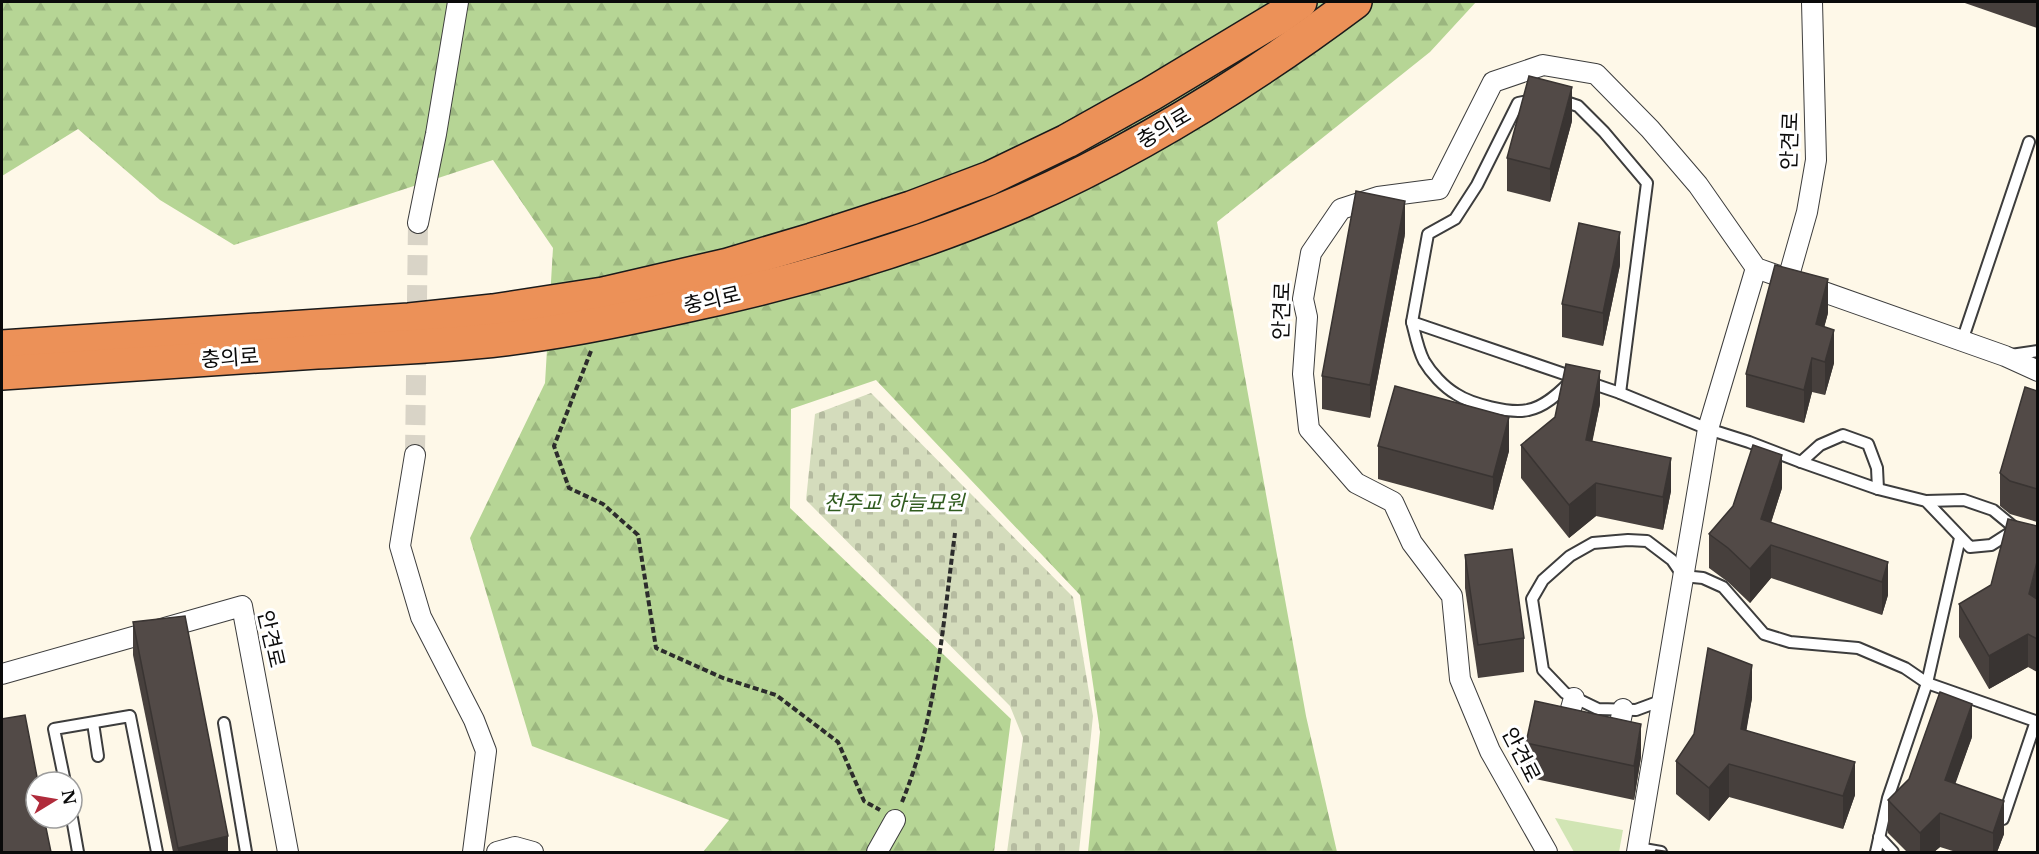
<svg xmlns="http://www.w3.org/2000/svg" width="2039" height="854" font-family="'Libre Baskerville','Noto Sans KR',serif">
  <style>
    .grass { fill: #d1e5b4 }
    .forest { fill: url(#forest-firs) }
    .cemetery { fill: url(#cemetery-stones) }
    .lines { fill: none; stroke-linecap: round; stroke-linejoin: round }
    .street-tunnel { stroke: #d9d4c7; stroke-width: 20; stroke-dasharray: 20 10; stroke-linecap: butt }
    .lane-casing { stroke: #3d3d3d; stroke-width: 14 }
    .street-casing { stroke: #3d3d3d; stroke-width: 22 }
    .highway-casing { stroke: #1b1b1b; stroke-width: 36 }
    .path { stroke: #2c2c2c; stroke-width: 4; stroke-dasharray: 6 3; stroke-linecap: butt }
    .lane { stroke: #fff; stroke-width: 10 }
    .street { stroke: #fff; stroke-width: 20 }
    .highway { stroke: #ec9158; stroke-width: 33 }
    .wall { fill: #47403d }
    .shaded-wall { fill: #393432 }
    .building { fill: #524a47; stroke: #393432; stroke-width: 1.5 }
    .labels { text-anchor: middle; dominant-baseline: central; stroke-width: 6; stroke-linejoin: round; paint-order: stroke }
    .street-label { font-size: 21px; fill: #0a0a0a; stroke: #fff }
    .park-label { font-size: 21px; font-style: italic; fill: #305c1f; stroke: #fff }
  </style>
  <defs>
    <pattern id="forest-firs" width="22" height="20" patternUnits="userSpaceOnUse" patternTransform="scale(1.5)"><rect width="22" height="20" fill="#b6d595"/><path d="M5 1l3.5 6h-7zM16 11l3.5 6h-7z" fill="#9bb67f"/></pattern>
    <pattern id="cemetery-stones" width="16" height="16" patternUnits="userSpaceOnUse" patternTransform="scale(1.5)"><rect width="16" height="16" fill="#d4dcbc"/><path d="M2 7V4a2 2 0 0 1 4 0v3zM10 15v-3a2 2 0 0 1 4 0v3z" fill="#b5bba0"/></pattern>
  </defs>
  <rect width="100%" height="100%" fill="#fef8e8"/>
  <path class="grass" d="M1555,818L1623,830L1619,852H1574Z"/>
  <path class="forest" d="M2,2H1476L1430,52L1217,222L1306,716L1337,852H1088L1100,732L1080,595L876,380L791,409L790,508L1011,719L994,852H703L729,820L532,746L470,538L545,383L553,248L493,160L234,245L160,200L78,129L2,176Z"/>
  <path class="cemetery" d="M871,393L1073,597L1093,716L1079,852H1007L1023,738L1010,706L806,500L815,414Z"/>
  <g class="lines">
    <path class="street-tunnel" d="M415,455L418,223"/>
    <g class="lane-casing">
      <g id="lane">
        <path d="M1533,100L1518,103L1477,185L1455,219L1428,234L1412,322L1620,393L1708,429L1749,442L1801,462L1878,489L1926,501L1970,547L1991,545L2016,529L2038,539"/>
        <path d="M1560,100L1578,106L1604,132L1647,183L1620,393"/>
        <path d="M1412,322C1415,334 1418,350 1424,361C1431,373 1444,387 1456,394C1471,404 1510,414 1528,410C1544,407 1558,394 1569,383"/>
        <path d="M1962,341L2029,142"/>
        <path d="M2011,355L2038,351"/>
        <path d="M1801,462L1820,445L1843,435L1868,444L1877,468L1878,489"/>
        <path d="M1926,501L1964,500L1993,510L2016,529"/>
        <path d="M1663,700L1636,710L1598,709L1565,693L1543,670L1532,599L1543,580L1570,556L1593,543L1628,540L1647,541L1672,560L1683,576L1703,578L1723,587L1764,634L1790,642L1858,648L1905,668L1927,683L2038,722"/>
        <path d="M93,723L98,756"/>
        <path d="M224,723L246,852"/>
        <path d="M65,782L54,729L130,716L157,852"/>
        <path d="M72,818L78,852"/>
        <path d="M2003,819L2036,721"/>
        <path d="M1879,837L1893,852"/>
        <path d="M1638,848L1661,852"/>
        <path d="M1876,852L1888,798L1927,683L1960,538"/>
      </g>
    </g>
    <g class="street-casing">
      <g id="street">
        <path d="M418,223L436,134L458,2"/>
        <path d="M1788,279L1807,212L1816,160L1812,2"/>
        <path d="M415,455L400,546L421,617L474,720L486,751L473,852"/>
        <path d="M2,674L242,606L288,852"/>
        <path d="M1567,723L1574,698"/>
        <path d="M1617,737L1623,709"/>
        <path d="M497,852L515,847L533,852"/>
        <path d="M877,852L895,820"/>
        <path d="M1547,852L1490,751L1460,679L1452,596L1412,543L1393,502L1356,483L1309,429L1303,374L1307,317L1303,299L1311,253L1341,209L1378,197L1439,189L1493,82L1543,65L1596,74L1650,129L1698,185L1756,268L2005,356L2038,371"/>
        <path d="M1637,852L1708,429L1756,268"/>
      </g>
    </g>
    <g class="highway-casing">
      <g id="highway">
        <path d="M2,347L409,320L493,311L603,294L728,265L812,240L911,208L990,178L1067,141L1151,94L1279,17L1300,2"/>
        <path d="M2,373C107,366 212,359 317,352C370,349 422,347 475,342C544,336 612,322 680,307C797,282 913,249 1023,201C1140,149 1252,79 1355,2"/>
      </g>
    </g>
    <g class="path">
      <path d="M591,351L554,446L569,488L603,504L638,535L656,648L723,678L776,695L838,742L864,801L880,810"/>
      <path d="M902,802C937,717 943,623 955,533"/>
    </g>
    <use href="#lane" class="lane"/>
    <use href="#street" class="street"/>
    <use href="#highway" class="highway"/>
  </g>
  <g class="wall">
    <path d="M1962,2H2037V28Z"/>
    <path d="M1572,121L1550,202L1507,191V158Z"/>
    <path d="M1405,234L1370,418L1322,409V376Z"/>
    <path d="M1620,265L1603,346L1562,337V304Z"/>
    <path d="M1828,313L1824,327L1834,363L1825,395L1812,392L1804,423L1746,407V374Z"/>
    <path d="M2037,391V522L2010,514L2000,506V473Z"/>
    <path d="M1600,404L1592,441L1671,491L1663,530L1596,516L1569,538L1521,478V445Z"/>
    <path d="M1378,446L1509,451L1493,510L1378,479Z"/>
    <path d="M1782,488L1771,523L1888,562V595L1882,615L1771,578L1750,603L1728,582L1709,568V534Z"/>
    <path d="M1465,555L1524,638V672L1478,678L1465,588Z"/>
    <path d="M2037,595V672L2028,667L1989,689L1959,637V604Z"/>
    <path d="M133,622L228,852H173L133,655Z"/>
    <path d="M1752,698L1746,730L1855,795L1843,829L1729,797L1709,821L1676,794V761Z"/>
    <path d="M1972,737L1955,783L2004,834L1997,852H1956L1940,847L1934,852H1907L1888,833V800Z"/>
    <path d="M1526,743L1641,757L1634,800L1526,777Z"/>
  </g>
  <g class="shaded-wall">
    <path d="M1572,87V121L1550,202V169Z"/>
    <path d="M1405,201V234L1370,418V385Z"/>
    <path d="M1620,232V265L1603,346V313Z"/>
    <path d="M1828,279V313L1816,358V324Z"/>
    <path d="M1834,330V363L1825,395V362Z"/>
    <path d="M1812,358V392L1804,423V390Z"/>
    <path d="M1600,371V404L1586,473V440Z"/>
    <path d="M1509,417V451L1493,510V477Z"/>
    <path d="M1782,455V488L1761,553V519Z"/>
    <path d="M1671,458V491L1663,530V497Z"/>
    <path d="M1596,483V516L1569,538V505Z"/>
    <path d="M1771,545V578L1750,603V569Z"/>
    <path d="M1888,562V595L1882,615V582Z"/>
    <path d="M2037,562V595L2029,628V594Z"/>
    <path d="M2028,634V667L1989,689V656Z"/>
    <path d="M1752,665V698L1741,762V729Z"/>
    <path d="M1972,704V737L1945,813V780Z"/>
    <path d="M1641,724V757L1634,800V766Z"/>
    <path d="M1855,762V795L1843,829V796Z"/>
    <path d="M1729,764V797L1709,821V788Z"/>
    <path d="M2004,801V834L1997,852H1993V833Z"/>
    <path d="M1940,813V847L1934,852H1920V833Z"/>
    <path d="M228,836V852H178V848Z"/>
  </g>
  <g class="building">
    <path d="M1529,76L1572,87L1550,169L1507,158Z"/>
    <path d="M1356,191L1405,201L1370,385L1322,376Z"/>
    <path d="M1579,223L1620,232L1603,313L1562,304Z"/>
    <path d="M1775,265L1828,279L1816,324L1834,330L1825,362L1812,358L1804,390L1746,374Z"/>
    <path d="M1566,364L1600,371L1586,440L1671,458L1663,497L1596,483L1569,505L1521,445L1555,417Z"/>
    <path d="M1395,386L1509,417L1493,477L1378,446Z"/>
    <path d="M2025,387L2037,391V489L2010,481L2000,473Z"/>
    <path d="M1753,445L1782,455L1761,519L1888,562L1882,582L1771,545L1750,569L1728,548L1709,534L1733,506Z"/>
    <path d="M2008,519L2037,526V562L2029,594L2037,599V639L2028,634L1989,656L1959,604L1991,585Z"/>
    <path d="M1512,549L1524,638L1478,645L1465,555Z"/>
    <path d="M185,616L228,836L178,848L133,622Z"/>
    <path d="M1708,648L1752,665L1741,729L1855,762L1843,796L1729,764L1709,788L1676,761L1694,734Z"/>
    <path d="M1940,692L1972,704L1945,780L2004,801L1993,833L1940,813L1920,833L1888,800L1909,779Z"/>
    <path d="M1535,701L1641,724L1634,766L1526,743Z"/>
    <path d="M25,715L38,782H36V818H44L51,852H2V719Z"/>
    <path d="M1656,850L1671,852H1655Z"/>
  </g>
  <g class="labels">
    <g class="street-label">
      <text transform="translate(1164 128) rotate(-31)">충의로</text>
      <text transform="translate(1790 141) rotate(-88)">안견로</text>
      <text transform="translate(712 300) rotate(-13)">충의로</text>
      <text transform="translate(1282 311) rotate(-88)">안견로</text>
      <text transform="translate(230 358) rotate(-4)">충의로</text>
      <text transform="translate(271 639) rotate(77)">안견로</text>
      <text transform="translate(1521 755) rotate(63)">안견로</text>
    </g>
    <g class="park-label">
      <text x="894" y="503">천주교 하늘묘원</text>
    </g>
  </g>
  <rect width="2039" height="854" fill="none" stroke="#0a0a0a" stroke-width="6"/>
  <g transform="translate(54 800) rotate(79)"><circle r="28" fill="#ffffff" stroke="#9d9d9d" stroke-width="1.5"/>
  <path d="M0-4.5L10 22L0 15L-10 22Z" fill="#b02b3b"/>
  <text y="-9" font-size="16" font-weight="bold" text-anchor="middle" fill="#0a0a0a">N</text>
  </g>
</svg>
